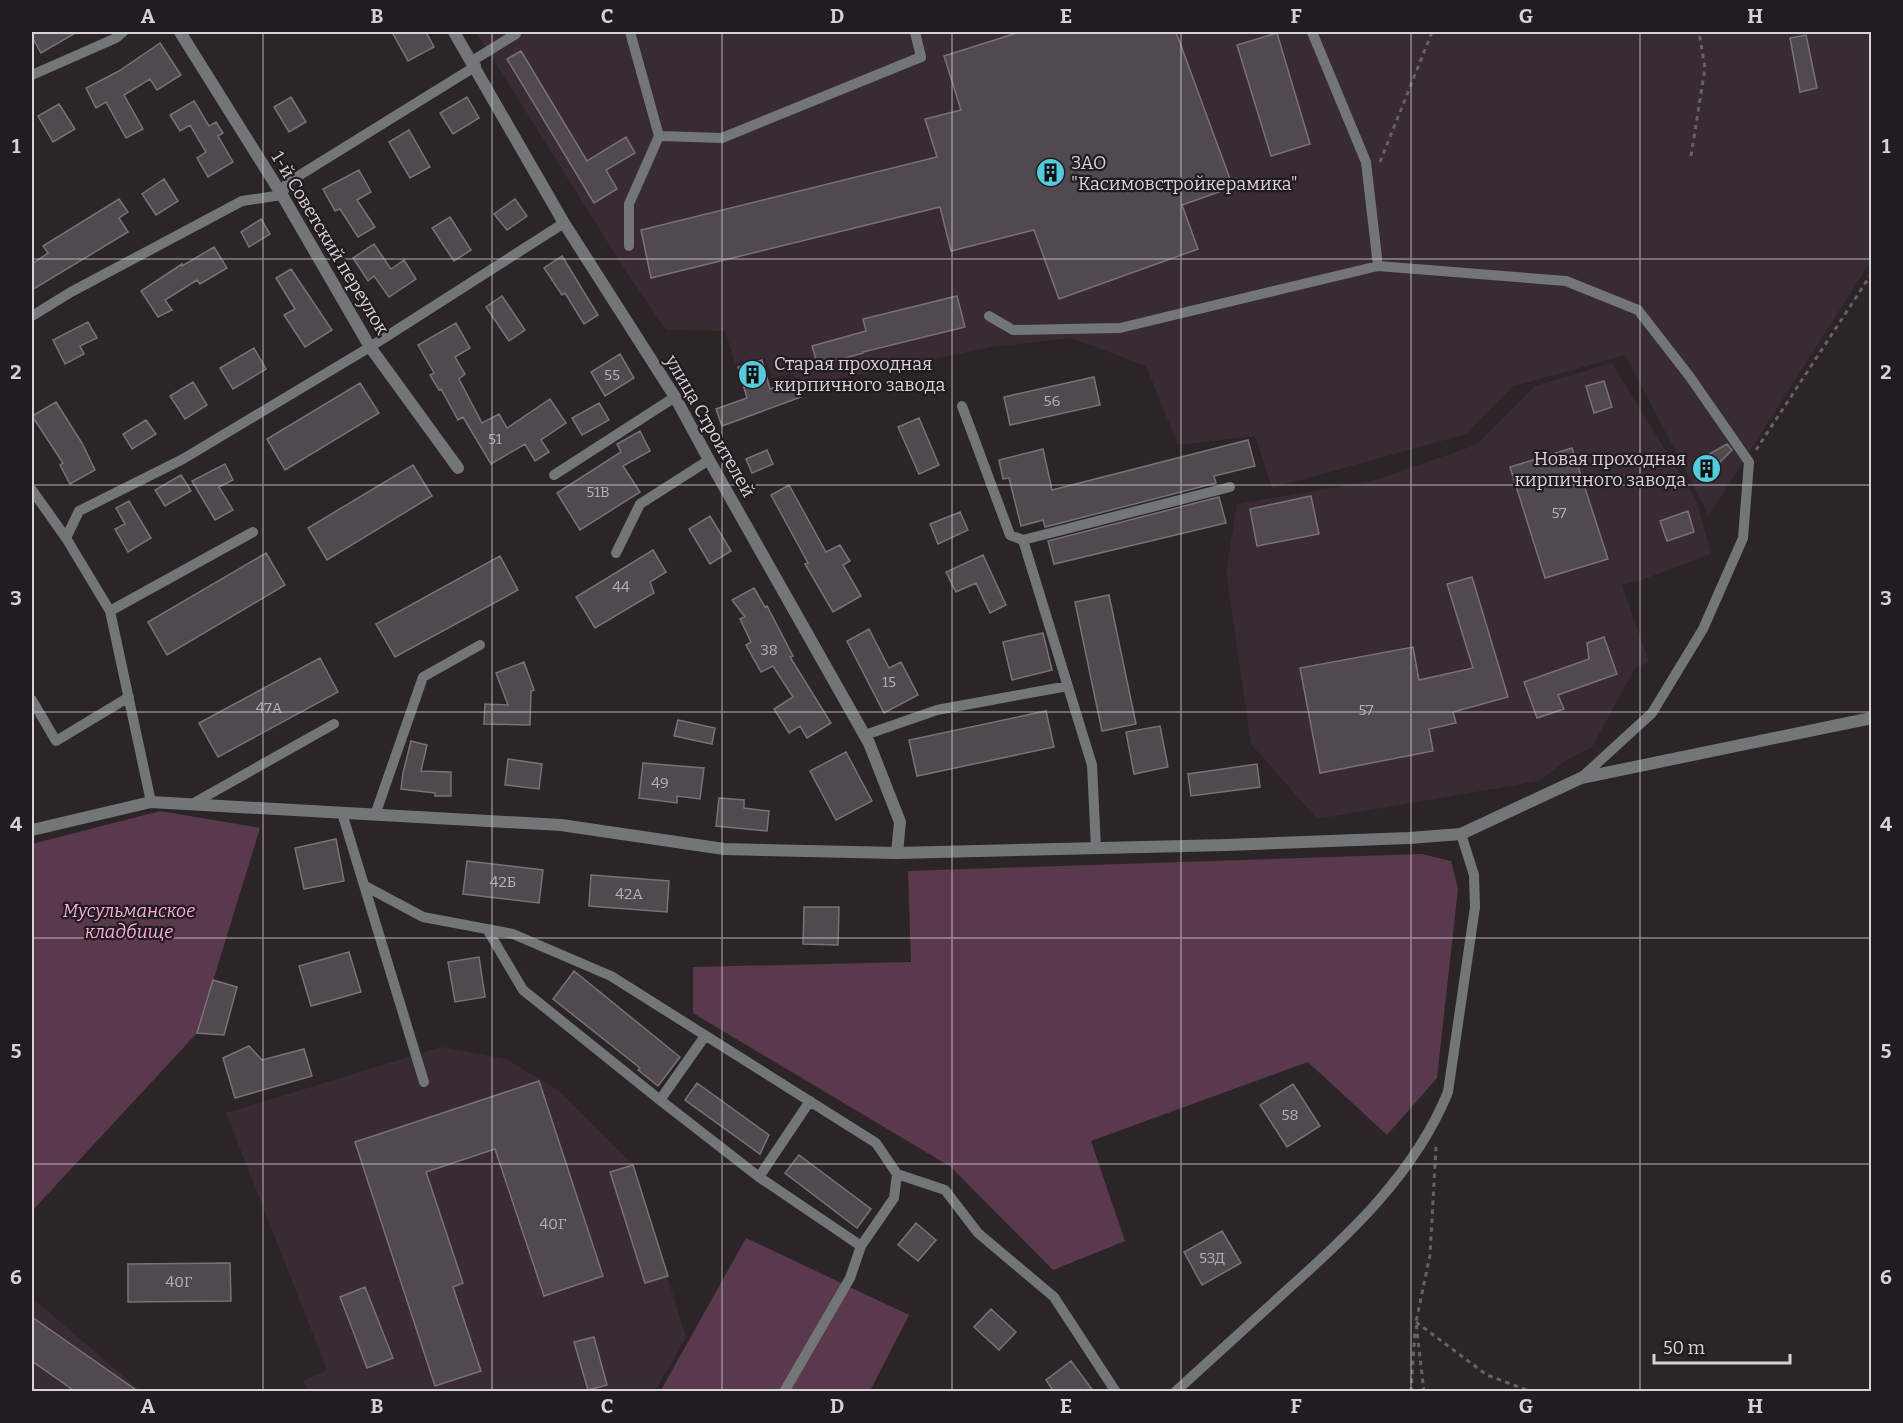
<svg xmlns="http://www.w3.org/2000/svg" width="1903" height="1423" viewBox="0 0 1903 1423" font-family="Bitter,serif">
	<rect width="100%" height="100%" fill="#2b2528"/>
	<!-- built -->
	<path fill="#382b33" d="M476,32H1871V261L1709,515L1625,355L1512,387L1466,434L1272,488L1255,436L1178,445L1146,366L1071,338L991,347L824,382L805,391L792,373L772,378L765,358L735,363L725,331L666,330L625,270Z
		M1612,363L1697,502L1711,554L1639,581L1622,585L1649,662L1635,668L1592,747L1568,759L1539,781L1317,819L1251,744L1226,571L1237,504L1372,481L1476,445L1535,386Z
		M441,1047L506,1059L559,1091L633,1165L686,1337L655,1391H308L303,1381L327,1370L226,1113Z
		M32,1298L141,1391H32Z"/>
	<!-- green -->
	<path fill="#5b394d" d="M160,811L260,828L197,1033L32,1211V844Z
		M1422,854L1451,861L1458,889L1437,1078L1387,1135L1308,1062L1091,1141L1125,1241L1053,1270L951,1167L693,1013V967L911,962L908,871Z
		M746,1238L909,1315L870,1391L660,1392Z"/>
	<!-- building -->
	<path fill="#50494d" stroke="#797176" stroke-width="1.5" d="M32,32H77L41,53L32,37Z
		M392,32H426L434,47L408,61Z
		M1020,32H1176L1233,187L1182,205L1198,249L1059,299L1034,230L951,251L940,207L651,278L641,230L937,157L925,119L961,110L944,56Z
		M1277,33L1310,144L1271,156L1237,45Z
		M1806,35L1817,88L1800,92L1790,38Z
		M160,43L181,75L157,90L150,79L124,95L143,129L126,138L106,102L96,108L86,88L119,71Z
		M521,51L587,161L626,137L635,153L606,170L617,189L594,203L507,59Z
		M291,97L306,122L289,132L274,107Z
		M467,97L479,118L453,134L440,113Z
		M194,101L209,126L216,122L223,133L218,136L233,162L208,177L197,158L206,152L190,125L180,131L170,115Z
		M59,104L75,129L53,142L38,116Z
		M409,130L430,167L410,178L389,142Z
		M359,170L371,192L357,200L375,227L358,237L340,209L335,211L323,189Z
		M164,179L178,201L156,215L142,194Z
		M119,199L128,212L119,218L128,232L32,290V264L48,253L43,246Z
		M515,199L527,216L507,230L494,214Z
		M450,217L471,250L454,261L432,228Z
		M261,219L270,234L249,247L241,232Z
		M374,244L391,269L404,260L416,279L389,297L374,276L368,281L353,258Z
		M214,247L227,268L200,284L197,280L165,300L172,310L158,317L141,291L182,264V266Z
		M562,256L598,315L584,324L565,293L562,295L544,268Z
		M291,269L332,330L305,347L284,315L295,309L276,278Z
		M502,296L525,330L509,341L486,307Z
		M957,296L965,327L863,352V353L818,366L812,346L866,331L863,319Z
		M88,322L97,338L80,346L84,354L65,364L53,340Z
		M456,323L470,348L455,357L465,374L459,379L482,423L499,414L507,428L550,399L566,423L541,440L549,452L535,461L525,444L491,464L463,417L458,420L441,389L439,390L430,375L434,373L418,345Z
		M254,348L266,369L233,389L220,368Z
		M620,354L634,378L605,396L591,372Z
		M762,360L770,389L795,380L801,397L722,426L716,409L747,398L738,367Z
		M1094,377L1100,405L1010,425L1004,397Z
		M1604,381L1612,407L1594,413L1586,386Z
		M193,382L207,405L185,419L170,396Z
		M360,383L379,413L285,470L267,439Z
		M56,402L82,443L95,470L70,484L60,465L63,463L32,416Z
		M599,403L609,420L582,435L572,418Z
		M919,418L939,465L919,474L898,427Z
		M146,420L156,434L132,449L123,434Z
		M640,431L650,451L623,466L640,492L580,530L557,493L621,452L617,444Z
		M1248,440L1255,466L1214,476L1216,483L1045,527L1043,520L1021,526L1009,478L1003,479L999,460L1043,449L1052,490Z
		M1727,444L1732,450L1706,476L1697,461Z
		M1572,448L1608,559L1545,578L1510,467Z
		M767,450L773,464L752,473L746,459Z
		M225,464L233,480L219,487L233,510L215,520L192,481Z
		M413,465L432,496L327,560L308,528Z
		M181,475L191,491L165,506L155,490Z
		M789,485L826,552L840,545L850,561L843,565L861,596L833,612L805,564L808,563L771,495Z
		M1311,496L1319,534L1257,546L1250,509Z
		M1219,497L1226,523L1054,564L1048,541Z
		M129,501L151,538L128,552L115,529L125,524L116,508Z
		M1688,511L1694,532L1667,541L1660,521Z
		M960,512L968,530L938,544L930,524Z
		M710,516L731,551L710,564L689,529Z
		M653,550L666,572L650,582L654,593L595,628L576,597Z
		M266,553L285,585L167,655L148,622Z
		M983,555L1006,605L990,613L976,583L956,592L946,572Z
		M500,556L518,590L395,657L376,624Z
		M1472,577L1508,697L1453,712L1456,723L1429,729L1433,751L1320,773L1300,668L1413,647L1419,680L1473,668L1447,584Z
		M754,588L765,607L767,606L793,656L790,657L831,723L807,738L800,726L789,733L774,709L793,697L773,666L761,672L746,645L751,642L740,619L745,617L732,600Z
		M1109,595L1136,724L1102,731L1075,602Z
		M869,629L889,668L901,662L918,695L884,713L847,641Z
		M1043,633L1052,670L1012,680L1003,642Z
		M1604,637L1617,674L1558,695L1564,709L1537,718L1524,682L1589,659L1587,643Z
		M320,658L338,692L218,757L199,723Z
		M524,662L534,690L531,691L530,725L484,724L485,704L508,705L496,673Z
		M1046,711L1054,747L917,776L909,740Z
		M678,720L715,728L712,744L674,736Z
		M1160,726L1168,767L1134,774L1126,732Z
		M411,741L427,745L421,771L451,772V796H435V793L401,789L403,773Z
		M846,752L872,801L836,820L810,771Z
		M508,759L542,764L539,789L505,785Z
		M643,763L704,768L700,799L677,796V803L639,798Z
		M1257,764L1260,787L1191,796L1188,774Z
		M719,798L744,800V808L769,811L767,831L716,826Z
		M336,839L344,881L304,889L295,848Z
		M467,861L543,870L539,903L463,894Z
		M591,875L669,881L667,912L589,906Z
		M804,907H839L838,945L803,944Z
		M349,952L361,992L311,1006L299,966Z
		M479,957L485,997L455,1002L448,962Z
		M574,971L680,1057L658,1086L638,1070L640,1068L553,999Z
		M213,980L237,987L224,1035L197,1033Z
		M249,1046L262,1060L304,1049L312,1076L235,1098L223,1058Z
		M539,1081L603,1276L544,1296L495,1149L426,1172L463,1283L453,1287L481,1371L435,1386L355,1142Z
		M697,1083L769,1135L760,1154L685,1100Z
		M1293,1084L1320,1126L1287,1147L1260,1105Z
		M799,1155L871,1209L857,1228L785,1173Z
		M633,1165L668,1276L645,1283L610,1172Z
		M916,1223L936,1240L918,1261L898,1245Z
		M1222,1231L1241,1263L1202,1285L1184,1252Z
		M230,1263L231,1301L128,1302V1264Z
		M365,1287L393,1358L367,1368L340,1297Z
		M991,1309L1016,1332L999,1350L974,1327Z
		M32,1317L139,1392H76L32,1361Z
		M594,1337L607,1385L588,1390L574,1342Z
		M1071,1361L1094,1392H1054L1046,1380Z"/>
	<g fill="none" stroke-linecap="round" stroke-linejoin="round">
		<!-- path -->
		<path stroke="#666164" stroke-width="3" stroke-dasharray="4.5 4.5" stroke-linecap="butt" d="M1691,156L1705,68L1699,32
			M1380,162L1432,32
			M1756,450L1872,273
			M1416,1322L1487,1375L1532,1392
			M1411,1392L1415,1330
			M1424,1392L1416,1322L1430,1255L1436,1147"/>
		<!-- service -->
		<path stroke="#727677" stroke-width="10" d="M1312,32L1366,162L1378,266
			M472,61L516,34L514,32
			M32,75L116,38L123,32
			M659,136L722,138L921,57L915,32
			M629,246V204L659,136L630,32
			M32,316L71,292L242,201L282,195L287,183L476,66
			M989,316L1013,330L1120,328L1378,266L1566,281L1638,310L1690,377L1749,462L1743,538L1703,629L1652,713L1581,778
			M962,406L1010,535L1023,540
			M554,475L675,397
			M32,490L66,538L110,611
			M66,538L79,511L183,459L370,347L564,223
			M616,553L640,504L709,460
			M32,700L56,741L129,697
			M865,735L937,710L1068,686
			M151,802L110,611L253,532
			M192,804L334,724
			M342,813L424,1082
			M375,815L423,677L480,645
			M1096,848L1092,765L1023,540L1230,487
			M365,886L423,917L513,934L611,976L876,1143L897,1174L894,1198L861,1246L850,1278L784,1392
			M487,929L523,990L660,1100L759,1177L861,1246
			M660,1100L705,1036
			M897,1174L945,1190L978,1233L1054,1297L1116,1392
			M759,1177L810,1101
			M1175,1392C1212,1358 1250,1324 1287,1290C1351,1233 1415,1173 1448,1092L1475,907L1474,875L1461,834"/>
		<!-- minor -->
		<path stroke="#727677" stroke-width="12" d="M180,32L282,195L370,347L458,468
			M454,32L564,223L675,397L709,460L869,743L900,822L897,853
			M32,830L151,802L561,825L724,849L897,853L1227,845L1409,838L1461,834L1581,778L1872,718"/>
	</g>
	<!-- grid -->
	<path fill="none" stroke="#d7d2d5" stroke-width="1.5" stroke-opacity="0.55" d="M263,32V1392M492,32V1392M722,32V1392M952,32V1392M1181,32V1392M1411,32V1392M1640,32V1392M32,259H1872M32,485H1872M32,712H1872M32,938H1872M32,1164H1872"/>
	<!-- icons -->
	<defs>
		<symbol id="building-disc" viewBox="-11 -11 22 22"><circle r="9.5" fill="#54cadd" stroke="#221b1f"/><path d="M-4-6H4V6H1V3H-1V6H-4ZM-2.5-4.3h1.7v1.8h-1.7ZM.8-4.3h1.7v1.8H.8ZM-2.5-1h1.7V.8h-1.7ZM.8-1h1.7V.8H.8Z" fill="#111"/></symbol>
	</defs>
	<g fill-rule="evenodd">
		<use href="#building-disc" x="1034" y="156" width="33" height="33"/>
		<use href="#building-disc" x="736" y="358" width="33" height="33"/>
		<use href="#building-disc" x="1690" y="452" width="33" height="33"/>
	</g>
	<g text-anchor="middle" dominant-baseline="central" stroke-width="4.5" stroke-linejoin="round" paint-order="stroke">
		<!-- number labels -->
		<g font-size="15" fill="#b5b0b3">
			<text x="612" y="375">55</text>
			<text x="1052" y="401">56</text>
			<text x="495" y="439">51</text>
			<text x="598" y="492">51В</text>
			<text x="1559" y="513">57</text>
			<text x="621" y="587">44</text>
			<text x="769" y="650">38</text>
			<text x="889" y="682">15</text>
			<text x="269" y="708">47А</text>
			<text x="1366" y="710">57</text>
			<text x="660" y="783">49</text>
			<text x="503" y="882">42Б</text>
			<text x="629" y="894">42А</text>
			<text x="1290" y="1115">58</text>
			<text x="553" y="1224">40Г</text>
			<text x="1212" y="1258">53Д</text>
			<text x="179" y="1282">40Г</text>
		</g>
		<!-- poi labels -->
		<g font-size="18" fill="#d7d2d5" stroke="#221b1f" text-anchor="start">
			<text x="1071" y="163">ЗАО<tspan x="1071" dy="21">"Касимовстройкерамика"</tspan></text>
			<text x="774" y="364">Старая проходная<tspan x="774" dy="21">кирпичного завода</tspan></text>
			<text x="1686" y="459" text-anchor="end">Новая проходная<tspan x="1686" dy="21">кирпичного завода</tspan></text>
		</g>
		<!-- street labels -->
		<g font-size="18" fill="#d7d2d5" stroke="#221b1f">
			<text transform="translate(330 243) rotate(59)">1-й Советский переулок</text>
			<text transform="translate(710 426) rotate(60)">улица Строителей</text>
		</g>
		<!-- park labels -->
		<g font-size="18" font-style="italic" fill="#fbaddb" stroke="#221b1f">
			<text x="129" y="911">Мусульманское<tspan x="129" dy="21">кладбище</tspan></text>
		</g>
	</g>
	<!-- border -->
	<rect width="1903" height="1423" fill="none" stroke="#221b1f" stroke-width="66"/>
	<!-- scale -->
	<path d="M1654 1354v9h136v-9" fill="none" stroke="#d7d2d5" stroke-width="3"/>
	<text x="1663" y="1354" font-size="18" fill="#d7d2d5" stroke="#221b1f" stroke-width="4.5" paint-order="stroke">50 m</text>
	<rect x="33" y="33" width="1837" height="1357" fill="none" stroke="#d7d2d5" stroke-width="2"/>
	<g font-size="20" text-anchor="middle" font-weight="bold" fill="#d7d2d5">
		<text x="148" y="23">A</text>
		<text x="377" y="23">B</text>
		<text x="607" y="23">C</text>
		<text x="837" y="23">D</text>
		<text x="1066" y="23">E</text>
		<text x="1296" y="23">F</text>
		<text x="1526" y="23">G</text>
		<text x="1755" y="23">H</text>
		<text x="16" y="153">1</text>
		<text x="1886" y="153">1</text>
		<text x="16" y="379">2</text>
		<text x="1886" y="379">2</text>
		<text x="16" y="605">3</text>
		<text x="1886" y="605">3</text>
		<text x="16" y="831">4</text>
		<text x="1886" y="831">4</text>
		<text x="16" y="1058">5</text>
		<text x="1886" y="1058">5</text>
		<text x="16" y="1284">6</text>
		<text x="1886" y="1284">6</text>
		<text x="148" y="1413">A</text>
		<text x="377" y="1413">B</text>
		<text x="607" y="1413">C</text>
		<text x="837" y="1413">D</text>
		<text x="1066" y="1413">E</text>
		<text x="1296" y="1413">F</text>
		<text x="1526" y="1413">G</text>
		<text x="1755" y="1413">H</text>
	</g>
</svg>
